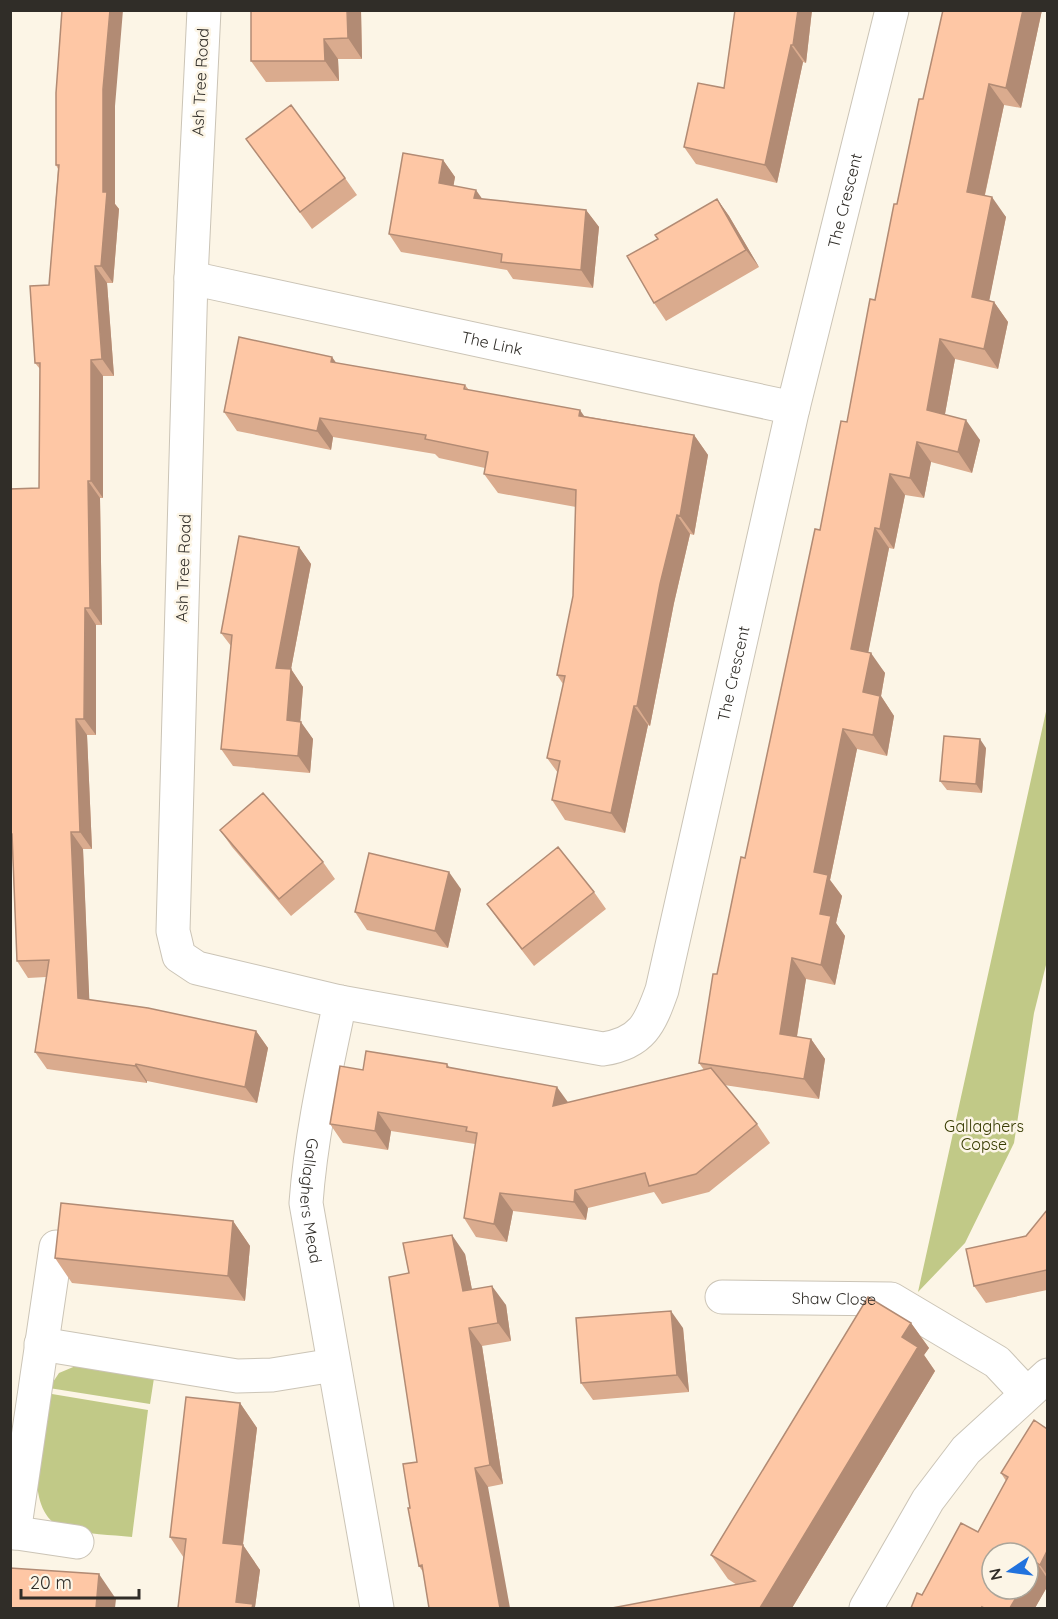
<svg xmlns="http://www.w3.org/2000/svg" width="1058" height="1619" viewBox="0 0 1058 1619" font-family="Quicksand,sans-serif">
	<rect width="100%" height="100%" fill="#fcf5e6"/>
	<!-- green -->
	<path fill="#c1c987" d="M1047,707V961L1034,1013L1014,1143L965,1243L918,1292Z
		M78,1365L154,1378L150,1404L49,1388L59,1373Z
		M46,1393L148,1410L132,1537C111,1535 87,1534 67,1529C18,1517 42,1428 46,1393Z"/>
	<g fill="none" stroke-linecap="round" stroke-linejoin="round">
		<defs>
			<g id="street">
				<path id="s1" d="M204,10L191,278L173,931L179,956L197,968L340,1002L603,1049C642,1043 650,1024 662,990L793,408L892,10"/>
				<path id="s2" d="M191,278L793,408"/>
				<path id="s3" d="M340,1002C326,1069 311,1135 306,1203L377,1608"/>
				<path id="s4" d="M722,1297L891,1299L997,1362L1026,1393"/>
				<path d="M41,1344L237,1376L272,1375L334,1365"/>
				<path d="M10,1532L77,1542"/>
				<path d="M14,1533L56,1247"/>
				<path d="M866,1608L928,1500L966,1450L1048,1375"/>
			</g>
		</defs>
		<!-- street casing -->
		<use href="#street" stroke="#cbc4b6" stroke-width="35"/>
		<!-- street -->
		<use href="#street" stroke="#fff" stroke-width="33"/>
	</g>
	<!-- wall -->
	<path fill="#daab8e" d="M361,10L362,59H338L339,81L266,82L251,61Z
		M735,10H812L806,63L803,62L777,183L696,164L684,147L724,88Z
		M943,10H1042L1021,108L1004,105L985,195L1006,217L989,300L994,302L1008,322L998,369L955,359L945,414L980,440L972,473L931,462L924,498L905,495L894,549L889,548L868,652L885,673L881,696L894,716L887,756L857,749L830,880L842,896L836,923L845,936L835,985L806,979L797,1037L811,1039L825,1059L819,1099L724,1085L757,1124L770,1143L709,1192L662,1204L654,1192L588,1208L586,1220L513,1211L507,1242L476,1237L464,1218L475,1144L391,1131L388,1150L343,1143L330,1124L363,1070L447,1064L450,1068L568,1103L704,1070L699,1063L717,974L745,858L820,530L847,422L897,204L923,99Z
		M115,106V204L119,209L113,283H107L114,376H103V498H100L102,625H96V735H87L92,849H83L89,1000L256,1031L268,1048L257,1103L147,1081V1083L47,1069L35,1052L46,977L28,978L17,961L12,844L10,842V489L39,488L40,369L35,363L49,285L58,169L56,165Z
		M246,139L345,178L357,195L312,229Z
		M443,160L455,177L453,186L482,199L586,210L599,227L593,288L513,279L507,270L401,252L389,234Z
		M717,199L729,216L759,267L666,321L654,303L658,239Z
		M337,363L465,385L469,390L585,416L694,435L708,455L694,535L690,534L674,603L650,726L648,725L625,833L565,820L552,800L558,773L547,758L563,684L557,675L573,596L576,507L498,493L484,474L485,468L439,458L435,454L333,437L331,450L237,431L224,412Z
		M299,547L311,564L291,669L303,687L300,722L313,739L310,773L233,766L221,749L231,646L221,633Z
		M986,748L982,793L947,790L940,781Z
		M220,830L323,862L335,879L291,916L232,847Z
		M461,889L448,948L367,930L355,912Z
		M594,892L606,909L534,966L499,921L487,904Z
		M1047,1210V1290L986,1303L974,1286L1026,1236Z
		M233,1221L250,1246L245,1301L72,1283L55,1258Z
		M465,1254L472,1290L506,1305L511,1341L482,1346L503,1484L488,1487L423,1572L419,1566L410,1508L417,1462L409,1273Z
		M911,1323L929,1348L924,1355L935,1371L792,1608L737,1585L728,1579L711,1555Z
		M683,1328L689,1392L593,1400L581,1383Z
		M240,1403L257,1428L243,1545L260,1570L255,1607L184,1558L170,1537Z
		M1047,1429V1587L1035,1608H911L922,1595L978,1532L1006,1481L1001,1473Z"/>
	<!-- shaded-wall -->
	<path fill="#b28b74" d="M110,10H123L115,106V204L119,209L113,283L101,266L103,89Z
		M347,10H361L362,59L348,38Z
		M798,10H812L806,63L793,45Z
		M1023,10H1042L1021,108L1006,88Z
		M324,39L338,59L339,81L325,61Z
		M791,45L803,62L777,183L765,165Z
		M989,84L1004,105L981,212L967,192Z
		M443,160L455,177L451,201L439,183Z
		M476,190L488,207L474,198Z
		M992,197L1006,217L986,317L972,297Z
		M717,199L729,216L759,267L746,250Z
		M586,210L599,227L593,288L581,270Z
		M95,266L107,283L114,376L102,359Z
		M994,302L1008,322L998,369L984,349Z
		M940,339L955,359L942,430L927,410Z
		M332,357L346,376L331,362Z
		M91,360L103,376V498L91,481Z
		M580,410L593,429L579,416Z
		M320,418L333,437L331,450L317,431Z
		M966,420L980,440L972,473L958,452Z
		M694,435L708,455L694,535L680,516Z
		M917,442L931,462L924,498L910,478Z
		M890,474L905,495L894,549L880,529Z
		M88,481L100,498L102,625L90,608Z
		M677,515L690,534L674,603L650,726L637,706L660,584Z
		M875,528L889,548L865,669L851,649Z
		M299,547L311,564L291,669L303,687L299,738L287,720L276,668Z
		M85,608L96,625V735L84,719Z
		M871,653L885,673L881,696L894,716L887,756L873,735L863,692Z
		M634,706L648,725L625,833L611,813Z
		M76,719L87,735L92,849L80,832Z
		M301,722L313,739L310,773L298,756Z
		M843,729L857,749L830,880L842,896L836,923L845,936L835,985L821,965L820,914L814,872Z
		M980,739L986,748L982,793L976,784Z
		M71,832L83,849L90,1015L78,998Z
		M449,872L461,889L448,948L435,931Z
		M792,958L806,979L794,1054L780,1034Z
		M256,1031L268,1048L257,1103L245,1087Z
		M811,1039L825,1059L819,1099L804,1079Z
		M136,1064L147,1081V1083L135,1066Z
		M557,1087L570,1105L553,1106Z
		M378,1112L391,1131L388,1150L375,1131Z
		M575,1190L588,1208L586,1220L574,1202Z
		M500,1193L513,1211L507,1242L494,1224Z
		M233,1221L250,1246L245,1301L228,1276Z
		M452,1235L465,1254L476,1310L463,1291Z
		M492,1286L506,1305L511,1341L498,1323Z
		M671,1311L683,1328L689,1392L677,1375Z
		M911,1323L929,1348L924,1355L935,1371L792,1608H760L902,1337Z
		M469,1328L482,1346L503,1484L490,1465Z
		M240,1403L257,1428L240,1567L223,1543Z
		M475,1468L488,1487L510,1608H500Z
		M243,1545L260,1570L255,1607L256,1608H240L236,1602Z
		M1047,1551V1575L1040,1565Z
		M1037,1563L1047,1578V1587L1035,1608H1010L1021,1589H1028V1577Z
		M99,1574L116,1599L115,1608H96Z"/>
	<!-- building -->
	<path fill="#fec7a5" stroke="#b28b74" stroke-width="1.5" d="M62,10H110L103,89V192H107L101,266H95L102,359L91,360V481H88L90,608H85L84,719H76L80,832H71L78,998L148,1008L256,1031L245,1087L136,1064L135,1066L35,1052L49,960L17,961L12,834H10V489L39,488L40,363H35L30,286L49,285L59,165H56V93Z
		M251,10H347L348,38L324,39L325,61H251Z
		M735,10H798L793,45H791L765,165L684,147L698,83L724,88Z
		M943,10H1023L1006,88L989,84L967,192L992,197L972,297L994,302L984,349L940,339L927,410L966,420L958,452L917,442L910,478L890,474L880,529L875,528L851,649L871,653L863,692L880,696L873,735L843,729L814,872L828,875L820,914L831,916L821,965L792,958L780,1034L811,1039L804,1079L699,1063L713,974H717L741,857L745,858L815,529L820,530L841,421L847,422L870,299L875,300L894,204H897L919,99H923Z
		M291,105L345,178L300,212L246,139Z
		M403,153L443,160L439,183L476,190L474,198L586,210L581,270L501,262L502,254L389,234Z
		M717,199L746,250L654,303L627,256L658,239L655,235Z
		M239,337L332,357L331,362L465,385L464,389L580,410L579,416L694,435L680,516L677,515L660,584L637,706H634L611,813L552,800L560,761L547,758L565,676L557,675L573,596L576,490L484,474L488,452L425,439L426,435L320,418L317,431L224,412Z
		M239,536L299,547L276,668L291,669L287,720L301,722L298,756L221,749L232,635L221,633Z
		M944,736L980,739L976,784L940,781Z
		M263,793L323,862L279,899L220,830Z
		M558,847L594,892L522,949L487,904Z
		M369,853L449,872L435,931L355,912Z
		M366,1051L447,1064V1067L557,1087L553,1106L711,1068L757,1124L696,1174L649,1186L645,1173L575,1190L574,1202L500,1193L494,1224L464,1218L477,1133L466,1131L467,1127L378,1112L375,1131L330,1124L340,1066L363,1070Z
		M61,1203L233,1221L228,1276L55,1258Z
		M1047,1210V1270L974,1286L966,1249L1026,1236Z
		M452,1235L463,1291L492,1286L498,1323L469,1328L490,1465L475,1468L500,1608H429L422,1565L419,1566L408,1508H410L403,1464L417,1462L389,1277L409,1273L403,1243Z
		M868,1297L911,1323L902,1337L918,1347L760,1608H612L755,1581L711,1555Z
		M671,1311L677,1375L581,1383L576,1318Z
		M186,1397L240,1403L223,1543L243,1545L236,1602L253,1604L252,1608H178L186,1539L170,1537Z
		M1034,1420L1047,1429V1551L1040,1565L1037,1563L1028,1577V1553H992V1589H1021L1010,1608H984L982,1607V1608H911L917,1593L922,1595L961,1523L978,1532L1008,1477L1001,1473Z
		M10,1568L99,1574L96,1608H10Z"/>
	<g text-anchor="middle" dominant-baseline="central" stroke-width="5" stroke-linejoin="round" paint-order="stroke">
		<!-- street labels -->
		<g font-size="16" fill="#302d28" stroke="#fcf5e6">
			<text transform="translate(200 82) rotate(-87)">Ash Tree Road</text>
			<text stroke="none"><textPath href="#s1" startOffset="2283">The Crescent</textPath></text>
			<text stroke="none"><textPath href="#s2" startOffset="308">The Link</textPath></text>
			<text transform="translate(183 568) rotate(-88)">Ash Tree Road</text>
			<text stroke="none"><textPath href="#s1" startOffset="1797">The Crescent</textPath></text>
			<text stroke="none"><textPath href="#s3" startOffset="202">Gallaghers Mead</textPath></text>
			<text stroke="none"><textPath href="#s4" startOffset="112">Shaw Close</textPath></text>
		</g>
		<!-- park labels -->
		<g font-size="16" fill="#373b00" stroke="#fcf5e6">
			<text x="984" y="1126">Gallaghers<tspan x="984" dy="18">Copse</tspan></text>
		</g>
	</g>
	<!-- border -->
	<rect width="1058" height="1619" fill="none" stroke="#302d28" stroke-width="24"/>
	<!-- north arrow -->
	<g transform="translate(1010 1571) rotate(257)"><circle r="28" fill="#fcf5e6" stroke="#aaa59a" stroke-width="1.5"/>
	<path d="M0-4.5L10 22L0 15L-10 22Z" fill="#2172dd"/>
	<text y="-9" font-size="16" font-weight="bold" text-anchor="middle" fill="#302d28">N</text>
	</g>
	<!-- scale -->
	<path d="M21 1589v9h118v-9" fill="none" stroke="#302d28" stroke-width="3"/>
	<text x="30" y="1589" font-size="18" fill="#302d28" stroke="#fcf5e6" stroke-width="4.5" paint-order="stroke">20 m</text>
</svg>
